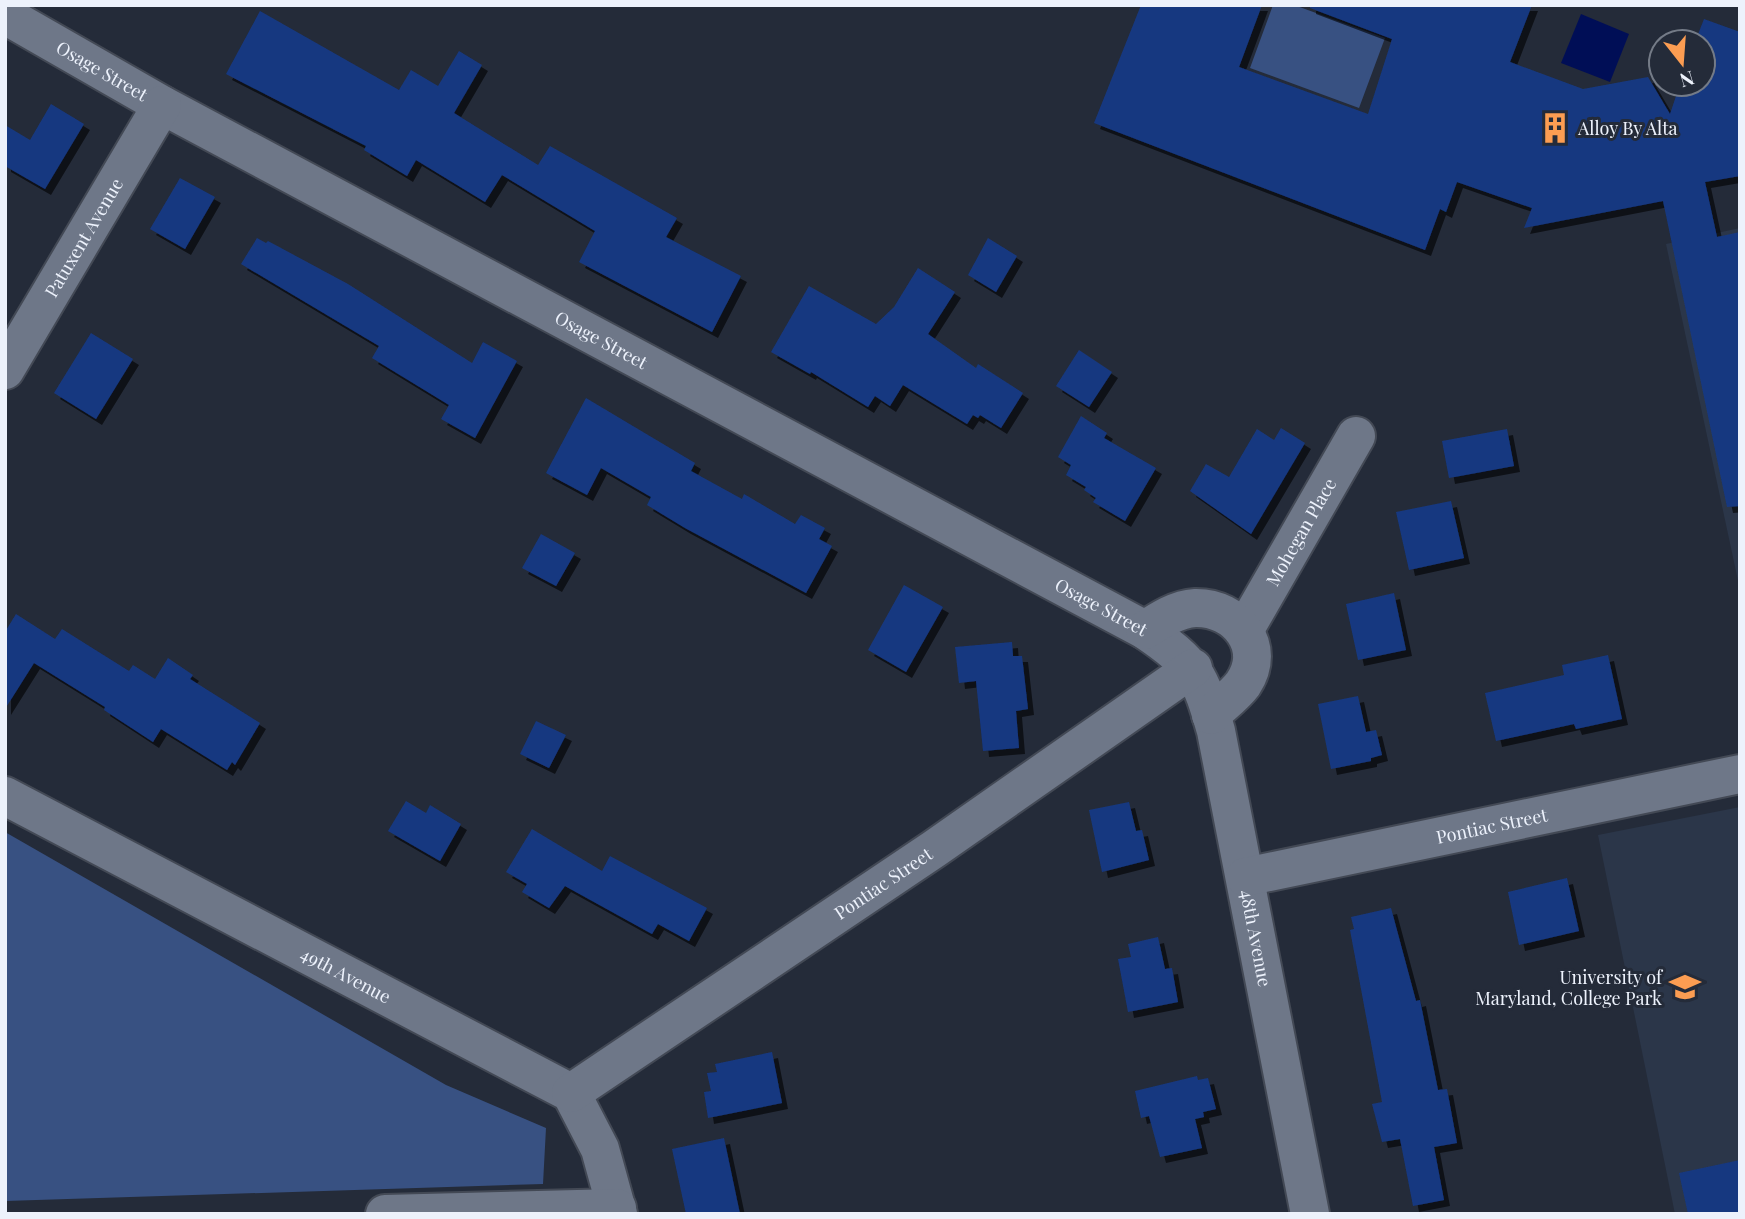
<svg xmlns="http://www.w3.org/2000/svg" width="1745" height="1219" viewBox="0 0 1745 1219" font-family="'Playfair Display',serif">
	<defs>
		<filter id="shadow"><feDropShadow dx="6" dy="6" stdDeviation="0" flood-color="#0009"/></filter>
	</defs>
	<rect width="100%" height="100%" fill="#242b39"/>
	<!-- built -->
	<path fill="#2b3649" d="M1740,228V590L1666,244Z
		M1740,807V1214H1675L1598,835Z"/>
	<!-- green -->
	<path fill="#385182" d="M1273,5H1294L1385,38L1359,108L1250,68Z
		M5,832L446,1085L546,1128L543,1184L5,1201Z"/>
	<!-- water -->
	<path fill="#000e56" d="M1581,14L1629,34L1610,82L1561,63Z"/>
	<!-- building -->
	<path fill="#163880" filter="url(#shadow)" d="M1141,5H1262L1239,67L1368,114L1392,39L1310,8V5H1532L1510,62L1583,89L1648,77L1670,114L1680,84H1703V42H1695L1704,19L1740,32V176L1705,182L1717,237L1740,232V506L1727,507L1663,201L1524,228L1532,208L1457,182L1446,212L1440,209L1425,250L1094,123Z
		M260,11L399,90L411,70L438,86L459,51L482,65L454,113L538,165L550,146L677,218L666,237L741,276L712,332L579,262L595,231L502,175L485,202L416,160L407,176L364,150L366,146L226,74Z
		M51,104L84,124L45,189L5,166V125L30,140Z
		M180,178L215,197L185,249L150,229Z
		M257,238L266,243L268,241L348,284L472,363L483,342L517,361L475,438L441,419L449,405L372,358L379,346L241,264Z
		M988,238L1017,256L996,292L968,275Z
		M918,268L955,292L928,334L976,368L978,364L1023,393L1001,428L980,415L978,418L973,415L967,424L903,385L890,406L875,396L868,407L811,372L810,374L771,352L809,286L876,324L894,307Z
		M91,333L133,359L96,419L54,393Z
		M1079,350L1112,372L1089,407L1056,386Z
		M586,398L695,463L691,471L742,499L744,494L795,524L801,515L825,528L819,539L832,546L806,593L685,528L647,505L651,497L601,468L587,495L546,473Z
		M1081,416L1107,433L1104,438L1156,468L1125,521L1093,502L1096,498L1084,490L1086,487L1066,475L1071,465L1058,457Z
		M1281,428L1305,443L1251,534L1190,491L1206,464L1229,477L1257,429L1274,440Z
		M1507,429L1514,466L1449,478L1442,441Z
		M1451,501L1464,558L1409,570L1396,512Z
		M541,534L575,553L556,586L522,568Z
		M904,585L943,607L906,672L868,650Z
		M1394,593L1406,650L1358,660L1346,604Z
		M16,614L55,639L62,629L129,671L133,665L155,679L168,658L193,675L190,679L260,723L235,765L232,762L227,770L161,729L153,742L104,710L105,707L34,663L5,709V632Z
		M1012,642L1013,656H1022L1028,709L1016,711L1019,748L983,751L976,681L959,683L955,647Z
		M1608,655L1622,719L1576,729L1574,724L1496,741L1485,693L1564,675L1562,665Z
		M1358,696L1366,732L1376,730L1382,755L1371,758V761L1331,769L1318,704Z
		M536,721L566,735L549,768L520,754Z
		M406,801L426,813L430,805L461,824L440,861L388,831Z
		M1129,802L1136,831L1142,830L1149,860L1102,872L1089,810Z
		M532,829L602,871L610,856L707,908L689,941L658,924L652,934L565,886L549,908L522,892L527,884L506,872Z
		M1567,878L1579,931L1519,945L1508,892Z
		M1391,908L1416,1001L1420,1000L1438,1090L1447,1089L1457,1143L1434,1147L1444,1200L1413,1206L1400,1139L1382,1142L1372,1104L1382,1102L1350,930L1354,929L1351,917Z
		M1158,937L1165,969L1172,968L1178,1002L1128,1012L1118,959L1131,957L1128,944Z
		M772,1052L782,1103L708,1118L704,1092L711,1091L707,1073L717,1072L715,1064Z
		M1197,1076L1198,1080L1208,1078L1216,1109L1203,1112L1204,1117L1195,1119L1202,1148L1160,1157L1149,1116L1141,1118L1135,1091Z
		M724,1138L740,1214H686L672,1149Z
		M1740,1160V1214H1688L1679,1173Z"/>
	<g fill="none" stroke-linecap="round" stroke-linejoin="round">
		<defs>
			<g id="minor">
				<path id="s1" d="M5,15L162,105L1145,630C1195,664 1200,675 1216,731L1310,1214"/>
				<path id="s2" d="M5,370L162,105"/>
				<path id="s3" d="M1245,629L1356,436"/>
				<path d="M1145,630C1160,620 1177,609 1195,608C1237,607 1268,647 1243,684C1235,695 1221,705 1211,715"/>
				<path id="s4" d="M5,796L571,1093L600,1149L618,1214"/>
				<path id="s5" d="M1245,877L1740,774"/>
				<path id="s6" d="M571,1093L934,849L1193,668"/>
				<path d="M385,1214L617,1208"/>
			</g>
		</defs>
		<!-- minor casing -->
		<use href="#minor" stroke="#434955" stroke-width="42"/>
		<!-- minor -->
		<use href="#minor" stroke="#6e7788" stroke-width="38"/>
	</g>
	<!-- icons -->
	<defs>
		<symbol id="building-bare" viewBox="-9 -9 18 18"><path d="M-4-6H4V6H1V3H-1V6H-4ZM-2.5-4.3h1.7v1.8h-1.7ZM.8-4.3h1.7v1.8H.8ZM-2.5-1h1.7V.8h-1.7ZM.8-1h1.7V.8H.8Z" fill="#fc9d52" stroke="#242b39" stroke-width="2.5" paint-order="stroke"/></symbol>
		<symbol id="university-bare" viewBox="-9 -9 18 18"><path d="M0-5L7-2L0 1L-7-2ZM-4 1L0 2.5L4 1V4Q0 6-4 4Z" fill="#fc9d52" stroke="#242b39" stroke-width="2.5" paint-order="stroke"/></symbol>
	</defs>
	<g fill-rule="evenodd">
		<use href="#building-bare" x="1533" y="106" width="44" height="44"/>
		<use href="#university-bare" x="1663" y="965" width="44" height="44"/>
	</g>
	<g text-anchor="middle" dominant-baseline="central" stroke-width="6" stroke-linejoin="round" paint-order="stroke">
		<!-- street labels -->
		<g font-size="18" fill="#edf2fc" stroke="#242b39">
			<text stroke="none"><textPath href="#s1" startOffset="112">Osage Street</textPath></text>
			<text stroke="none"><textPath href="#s2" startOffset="154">Patuxent Avenue</textPath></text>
			<text stroke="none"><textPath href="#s1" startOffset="679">Osage Street</textPath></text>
			<text stroke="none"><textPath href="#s3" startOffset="112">Mohegan Place</textPath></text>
			<text stroke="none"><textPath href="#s1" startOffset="1246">Osage Street</textPath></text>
			<text stroke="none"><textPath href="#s5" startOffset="252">Pontiac Street</textPath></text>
			<text stroke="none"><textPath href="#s6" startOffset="376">Pontiac Street</textPath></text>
			<text stroke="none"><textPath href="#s1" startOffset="1634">48th Avenue</textPath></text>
			<text stroke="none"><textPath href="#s4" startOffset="385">49th Avenue</textPath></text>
		</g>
		<!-- poi labels -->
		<g font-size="18" fill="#edf2fc" stroke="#242b39" text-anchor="start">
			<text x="1578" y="128">Alloy By Alta</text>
			<text x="1662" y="977" text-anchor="end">University of<tspan x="1662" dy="21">Maryland, College Park</tspan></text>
		</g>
	</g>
	<!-- border -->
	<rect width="1745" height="1219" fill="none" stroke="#edf2fc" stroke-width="14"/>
	<!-- north arrow -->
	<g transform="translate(1682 63) rotate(163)"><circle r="33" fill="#242b39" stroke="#747b87" stroke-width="2"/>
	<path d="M0-5L12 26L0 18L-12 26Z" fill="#fc9d52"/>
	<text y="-10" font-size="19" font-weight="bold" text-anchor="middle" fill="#edf2fc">N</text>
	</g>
</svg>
